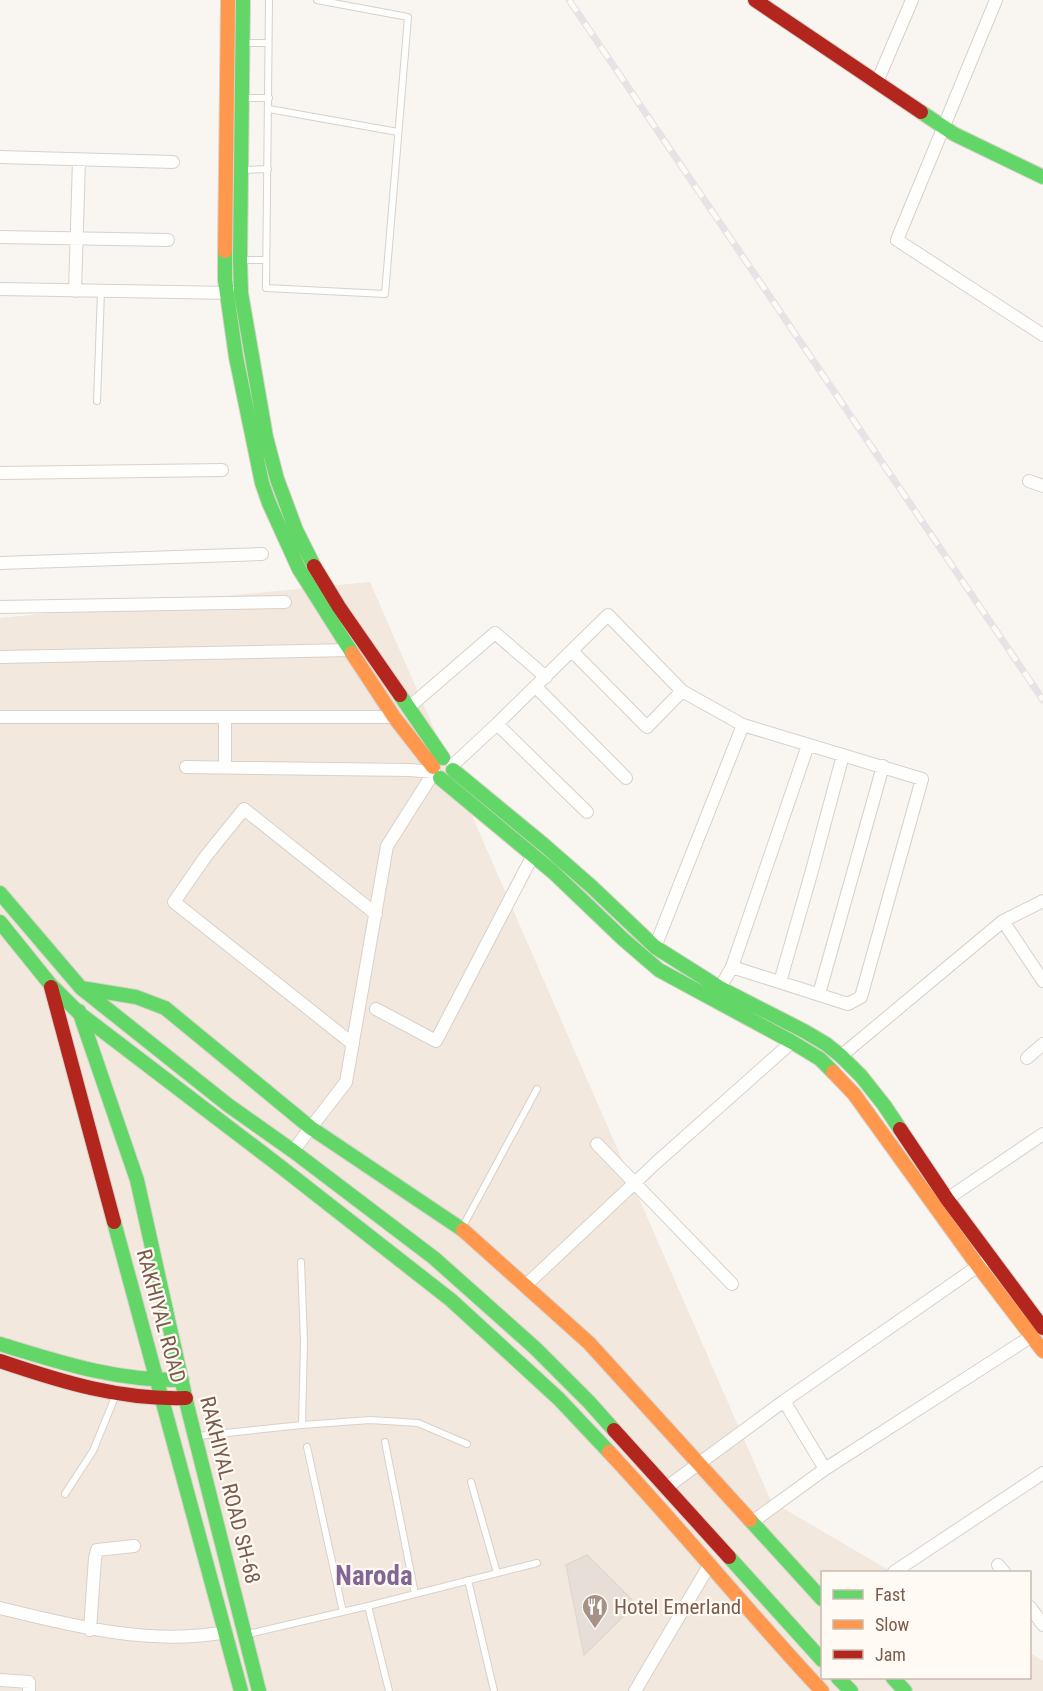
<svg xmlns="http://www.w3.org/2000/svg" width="1043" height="1691" viewBox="0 0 1043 1691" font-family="'Roboto Condensed',sans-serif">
	<rect width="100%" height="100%" fill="#f9f5f0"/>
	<!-- residential -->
	<path fill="#f2e8de" d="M370,582L771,1501L892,1572H822V1678H1030V1653L1043,1661V1691H0V618Z"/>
	<!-- building -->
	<path fill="#e6ded7" stroke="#e2d8d2" stroke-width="1.5" d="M587,1555L636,1604L584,1655L566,1565Z"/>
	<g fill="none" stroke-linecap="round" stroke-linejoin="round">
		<defs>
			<path id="lane" d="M269,0L266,288L385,294L408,17L317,0
				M245,43H268
				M245,98H269
				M269,109L398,132
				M244,170L268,169
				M243,260H266
				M97,401L101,292
				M462,1228L537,1089
				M302,1425L370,1420L418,1423L467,1444
				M198,1436L302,1425L304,1342L301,1262
				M385,1442L415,1594
				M307,1447L343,1612
				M471,1482L497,1573
				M65,1494L93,1451L115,1397
				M468,1580L494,1691
				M368,1606L389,1691
				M248,1634L368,1606L537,1563"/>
			<path id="street" d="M996,0L897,240L1043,335
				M877,82L912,0
				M0,157L173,162
				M0,237L168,240
				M0,289L233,293
				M75,291L79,160
				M0,473L222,470
				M1029,481L1043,486
				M0,563L262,554
				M0,607L285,602
				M0,657L350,650
				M536,687L626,778
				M682,691L743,725
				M408,708L495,633L546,677
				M0,717H394
				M497,724L587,812
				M453,765L497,724L608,615L682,691L647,727L572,651
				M186,767L409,770L434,772L387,846L346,1082L293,1151
				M225,767V717
				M1003,921L1043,901
				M655,947L743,725L922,779L861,997L848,1004L732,967
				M780,982L811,874L843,755
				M720,988L732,967L808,745
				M819,994L883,766
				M376,1009L436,1041L533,855
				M353,1044L174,902L206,856L244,809L376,914
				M841,1056L1003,921L1043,981
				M1027,1058L1043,1044
				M597,1144L732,1284
				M947,1199L1043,1134
				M525,1286L658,1161L792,1042
				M784,1401L825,1469L1032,1336
				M667,1487L784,1401L984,1262
				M752,1522L825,1469
				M998,1565L1004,1572
				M894,1572L1043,1473
				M1030,1607L1043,1625
				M0,1608C73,1626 151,1646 226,1632
				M90,1630L95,1558L97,1550L134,1546
				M0,1680L29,1682V1691
				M635,1691L710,1564"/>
			<path id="fast" d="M243,0L240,260L241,293L266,437L277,479L296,530L314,566
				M921,112L954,134L1043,177
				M225,251V280L236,357L262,483L269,503L299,569L352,653
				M400,695L443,758
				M453,770L544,845L592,887L655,947L720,988L804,1031L826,1044L841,1056L861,1076L884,1105L900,1129
				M440,778L553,872L623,939L659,970L792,1042L820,1059L833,1072
				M0,893L81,988L228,1105L293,1151L434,1258L535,1348L589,1402L614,1430
				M0,922L50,984L79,1013L281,1167L451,1300L559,1399L609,1452
				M81,988L136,997L165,1008L311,1128L463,1230
				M79,1011L137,1180L188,1409L259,1691
				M114,1222L241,1691
				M0,1344C62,1363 116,1381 182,1380
				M750,1520L822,1599
				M729,1557L822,1660
				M838,1678L851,1691
				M893,1678L905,1691"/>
			<path id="slow" d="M225,251L228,0
				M352,653L394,717L433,767
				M833,1072L854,1094L978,1266L1043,1351
				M463,1230L589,1343L750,1520
				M609,1452C682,1530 749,1613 822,1691"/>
			<path id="jam" d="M755,0L921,112
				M314,566L339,607L400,695
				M51,987L114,1222
				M900,1129L947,1199L1043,1328
				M0,1361C62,1382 120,1400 186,1398
				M614,1430L729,1557"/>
		</defs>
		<!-- lane casing -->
		<use href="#lane" stroke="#d7d1cb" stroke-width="8"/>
		<!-- street casing -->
		<use href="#street" stroke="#d7d1cb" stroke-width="14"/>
		<!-- fast casing -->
		<use href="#fast" stroke="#d9d2cb" stroke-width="16"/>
		<!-- slow casing -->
		<use href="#slow" stroke="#d9d2cb" stroke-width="16"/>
		<!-- jam casing -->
		<use href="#jam" stroke="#d9d2cb" stroke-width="16"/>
		<!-- lane -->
		<use href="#lane" stroke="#fefefd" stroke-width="6"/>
		<!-- street -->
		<use href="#street" stroke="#fefefd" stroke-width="12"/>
		<!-- fast -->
		<use href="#fast" stroke="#63d668" stroke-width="14"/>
		<!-- slow -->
		<use href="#slow" stroke="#ff974d" stroke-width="14"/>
		<!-- jam -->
		<use href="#jam" stroke="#b3261e" stroke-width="14"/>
		<defs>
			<path id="rail" d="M569,0L1043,700"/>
		</defs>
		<!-- rail casing -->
		<use href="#rail" stroke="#e6e3e7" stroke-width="7"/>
		<!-- rail -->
		<use href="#rail" stroke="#fffaf3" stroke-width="4.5" stroke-dasharray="14" stroke-linecap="butt"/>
	</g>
	<!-- icons -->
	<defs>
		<symbol id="restaurant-pin" viewBox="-11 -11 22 30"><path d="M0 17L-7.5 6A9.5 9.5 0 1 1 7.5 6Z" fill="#a69286" stroke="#fffaf3"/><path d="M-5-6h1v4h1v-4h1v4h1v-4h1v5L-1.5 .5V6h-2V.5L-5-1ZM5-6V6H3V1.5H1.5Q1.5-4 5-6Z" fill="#fff"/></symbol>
	</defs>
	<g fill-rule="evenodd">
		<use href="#restaurant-pin" x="580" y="1592" width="30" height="40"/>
	</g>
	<g text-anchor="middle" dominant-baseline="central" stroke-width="4.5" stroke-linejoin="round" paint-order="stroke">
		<!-- street labels -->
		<g font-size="21" fill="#7a5c4d" stroke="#fffaf3">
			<text transform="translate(161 1316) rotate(75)">RAKHIYAL ROAD</text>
			<text transform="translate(230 1490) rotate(76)">RAKHIYAL ROAD SH-68</text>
		</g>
		<!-- poi labels -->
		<g font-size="21" fill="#7a5c4d" stroke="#fffaf3" text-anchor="start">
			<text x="614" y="1607">Hotel Emerland</text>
		</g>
		<!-- district labels -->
		<g font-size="27" font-weight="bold" fill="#846695" stroke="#fffaf3">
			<text x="374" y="1576">Naroda</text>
		</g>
	</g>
	<!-- legend -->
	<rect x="821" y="1571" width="210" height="108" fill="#fffaf3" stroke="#cabbb1" stroke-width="1.5"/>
	<rect x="833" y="1590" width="30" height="9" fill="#63d668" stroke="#cabbb1" stroke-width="1.5"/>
	<text x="875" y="1601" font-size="18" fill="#7a5c4d">Fast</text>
	<rect x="833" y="1620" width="30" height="9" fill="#ff974d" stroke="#cabbb1" stroke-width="1.5"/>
	<text x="875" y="1631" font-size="18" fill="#7a5c4d">Slow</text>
	<rect x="833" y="1650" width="30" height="9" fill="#b3261e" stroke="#cabbb1" stroke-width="1.5"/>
	<text x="875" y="1661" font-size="18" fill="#7a5c4d">Jam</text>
</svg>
